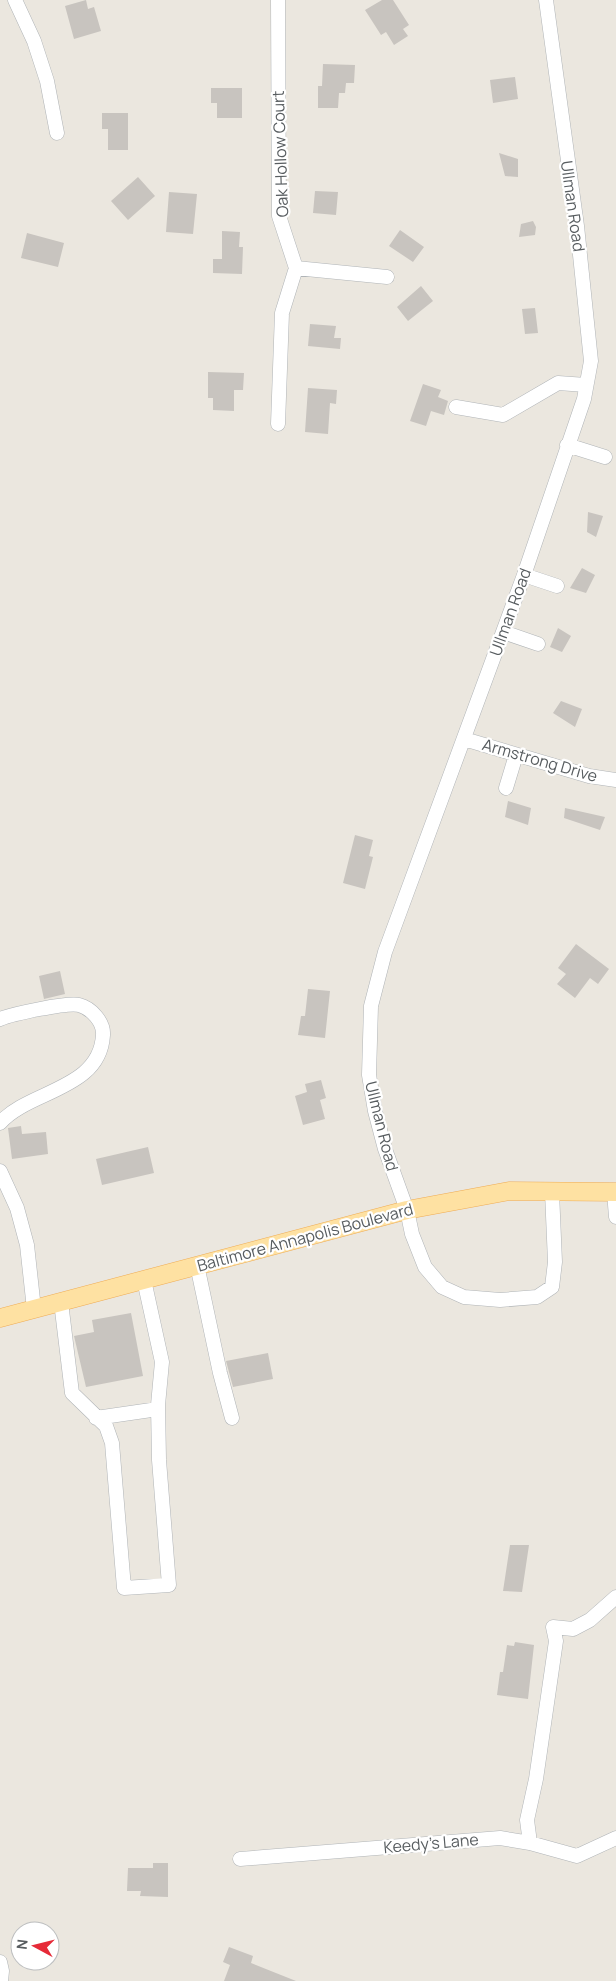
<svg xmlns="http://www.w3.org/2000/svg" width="616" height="1981" viewBox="0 0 616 1981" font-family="Manrope,sans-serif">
	<rect width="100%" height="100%" fill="#ebe7df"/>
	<!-- building -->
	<path fill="#c8c4bf" d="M86,0L88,9L94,7L101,31L74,39L65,6Z
		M382,0H393L409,25L403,29L408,36L394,45L386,32L381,35L365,10Z
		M323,64L355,65L354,83H346L345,93H339L338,108H318V86H322Z
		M515,77L518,99L493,103L490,80Z
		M211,88H242V118H217V103H211Z
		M102,113H128V150H108V129H102Z
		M499,153L518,159V177L505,176Z
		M138,177L155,196L128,220L111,201Z
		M315,191L338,192L336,215L313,213Z
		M169,192L197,194L193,234L166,232Z
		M533,221L536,227L535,235L519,237L521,224Z
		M400,230L424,247L413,262L389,246Z
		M222,231L240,232L239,247H243L242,274L213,273V259H222Z
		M27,233L64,243L58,267L21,258Z
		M421,286L433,301L408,321L397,307Z
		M535,308L538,333L525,334L522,309Z
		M310,324L336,326L334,338H341L340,349L308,346Z
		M208,372L244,373L243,390H234V411L213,410V398H208Z
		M423,384L441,390L438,397L448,401L444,415L431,411L426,426L410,421Z
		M308,388L337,390L336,404L330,403L328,434L305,432Z
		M588,512L603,516L596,537L587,532Z
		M582,568L595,575L586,593L570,588Z
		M558,628L571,636L562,652L550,647Z
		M561,701L582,709L575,727L553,713Z
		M508,801L531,808L528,825L505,817Z
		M565,808L605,817L600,830L564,818Z
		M355,835L373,840L369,856L373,857L365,889L343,883Z
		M576,944L609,969L598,984L590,978L575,998L557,984L566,974L558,968Z
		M60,971L65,994L44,999L39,976Z
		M308,989L330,991L325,1038L298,1035L301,1016H305Z
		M321,1080L326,1098L320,1100L325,1119L303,1125L295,1096L307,1092L305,1084Z
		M21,1126L22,1134L46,1132L48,1154L12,1159L8,1128Z
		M148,1147L154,1173L102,1185L96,1159Z
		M131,1313L143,1376L86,1387L74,1336L94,1332L92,1320Z
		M268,1353L273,1379L233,1387L226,1361Z
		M510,1545H529L522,1592L503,1591Z
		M515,1642L534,1645L528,1699L497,1695L500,1672H503L507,1645L514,1646Z
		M153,1863H168V1897L140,1896L141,1891H127L128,1868H153Z
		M229,1947L253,1956L251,1963L296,1981H224L230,1965L223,1962Z"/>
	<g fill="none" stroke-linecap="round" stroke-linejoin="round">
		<defs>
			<path id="minor" d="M15,0L34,41L47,81L57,133
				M278,0L279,216L296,268L282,313L278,424
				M546,0L577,226L591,361L584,399L524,575L385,952L371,1006L369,1075L375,1111L385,1149L407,1210L412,1234L425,1267L442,1287L464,1297L500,1300L537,1297L552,1287L555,1262L552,1192
				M296,268L387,277
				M456,407L503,415L558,383L586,385
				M567,445L605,457
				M524,575L557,586
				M503,632L538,644
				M464,739L589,776L616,780
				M506,788L516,755
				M0,1019C12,1014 68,1002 79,1005C91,1008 104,1022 103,1035C100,1090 29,1090 0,1123
				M0,1171L17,1208L27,1245L34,1309
				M614,1192L616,1217
				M197,1265L220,1373L232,1418
				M61,1302L72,1393L106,1426L112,1443L124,1588L169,1585L159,1460L158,1405L162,1362L144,1280
				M96,1418L158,1409
				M530,1843L527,1820L536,1779L556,1641L553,1627L573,1629L590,1620L616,1597
				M240,1859L500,1838L530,1843L577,1856L616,1838
				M0,1962L2,1971L1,1981"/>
			<path id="major" d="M0,1318L407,1210L509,1191L616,1192"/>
		</defs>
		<!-- minor casing -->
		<use href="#minor" stroke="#b0b4b7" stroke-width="15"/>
		<!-- major casing -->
		<use href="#major" stroke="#efac55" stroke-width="19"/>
		<!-- minor -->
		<use href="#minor" stroke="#fff" stroke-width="14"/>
		<!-- major -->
		<use href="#major" stroke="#fee1a2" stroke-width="18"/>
	</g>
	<g text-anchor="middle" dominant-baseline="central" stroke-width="4.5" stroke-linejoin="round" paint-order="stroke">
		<!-- street labels -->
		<g font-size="16" fill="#585d60" stroke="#fff">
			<text transform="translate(280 154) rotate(-92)">Oak Hollow Court</text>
			<text transform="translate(573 206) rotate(82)">Ullman Road</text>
			<text transform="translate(510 612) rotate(-70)">Ullman Road</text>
			<text transform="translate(540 760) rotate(16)">Armstrong Drive</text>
			<text transform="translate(382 1126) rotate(76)">Ullman Road</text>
			<text transform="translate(305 1237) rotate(-15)">Baltimore Annapolis Boulevard</text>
			<text transform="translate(431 1843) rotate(-5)">Keedy's Lane</text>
		</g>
	</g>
	<!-- north arrow -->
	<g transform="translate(35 1946) rotate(277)"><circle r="24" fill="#ffffff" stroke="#bcbebf"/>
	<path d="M0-4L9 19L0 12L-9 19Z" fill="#e62a38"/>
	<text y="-8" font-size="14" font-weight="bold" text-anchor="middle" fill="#585d60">N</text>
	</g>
</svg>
